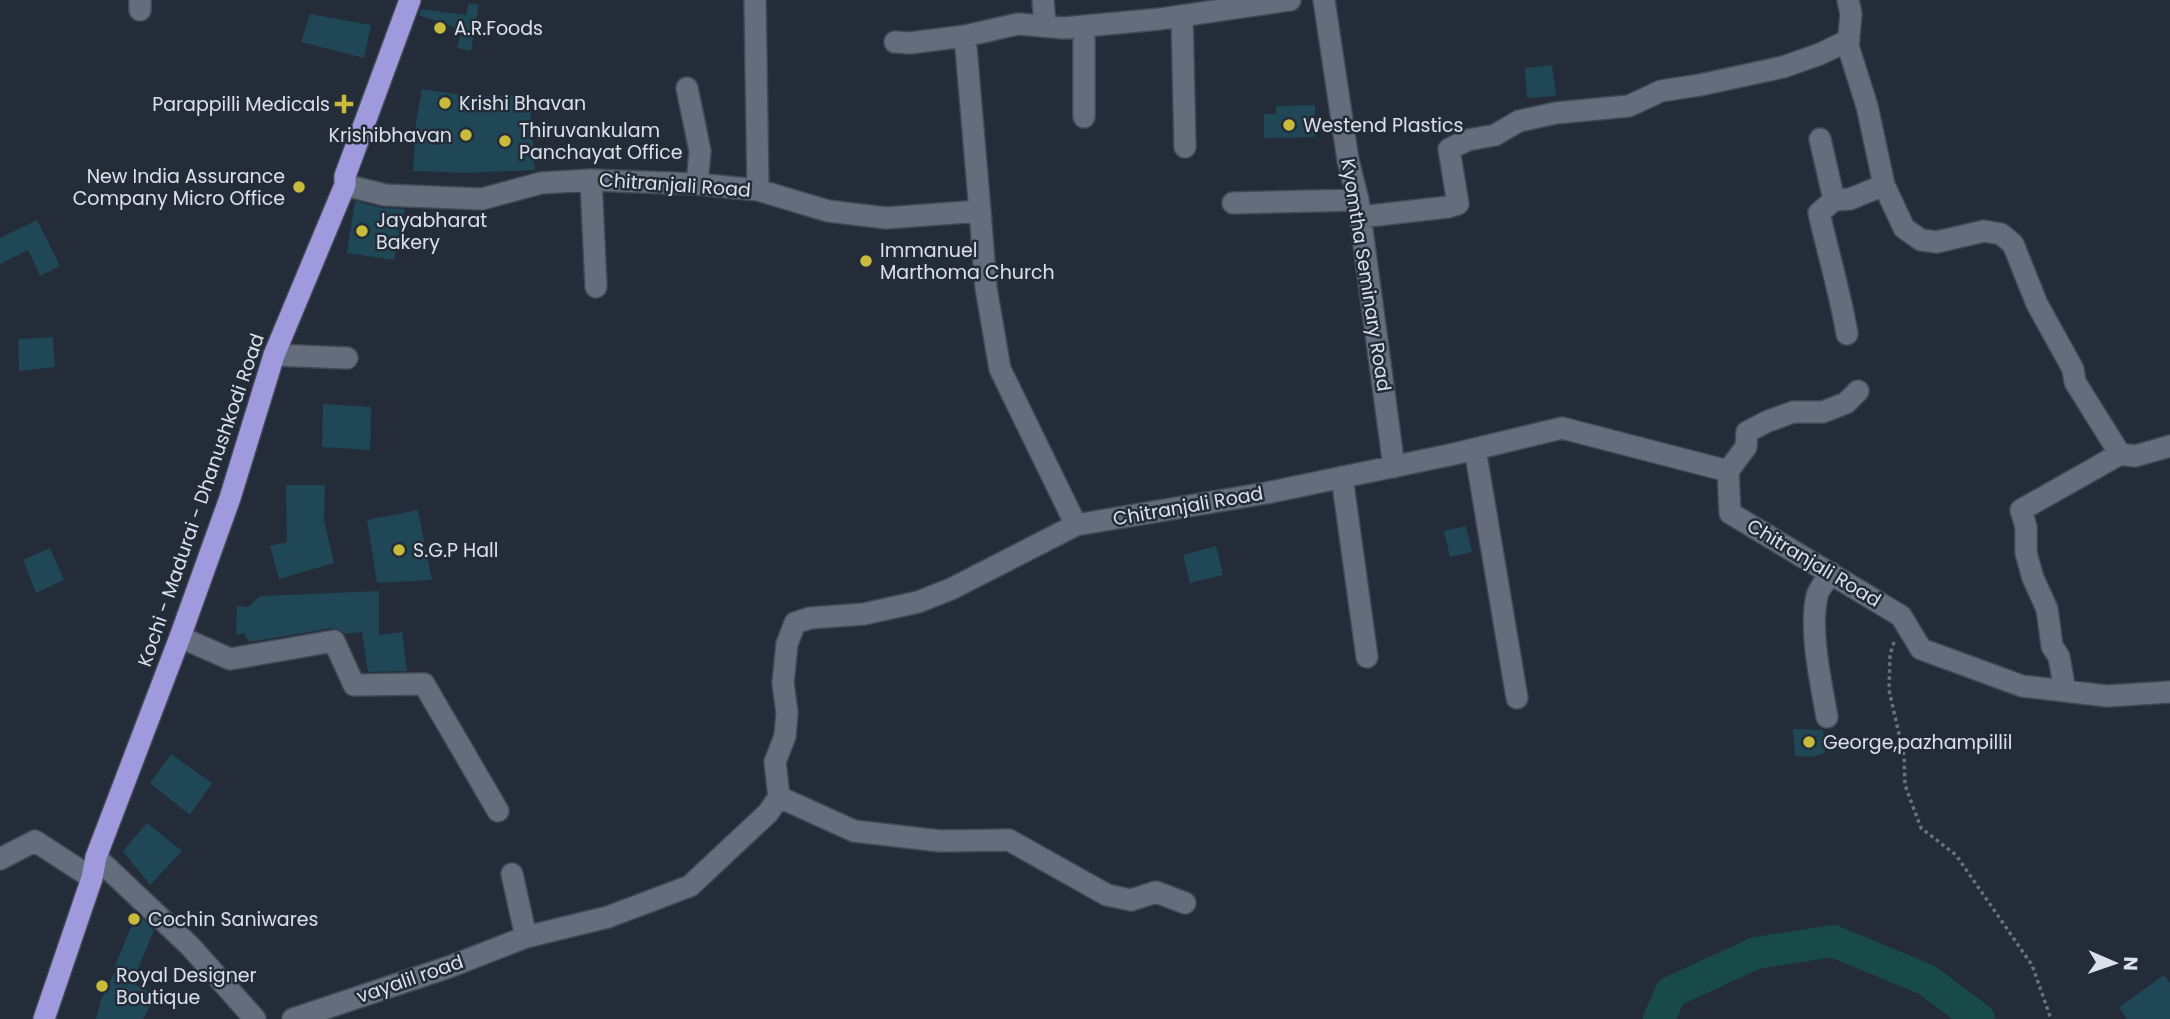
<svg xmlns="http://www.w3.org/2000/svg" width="2170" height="1019" viewBox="0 0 2170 1019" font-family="Poppins,sans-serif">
	<rect width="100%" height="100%" fill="#232c38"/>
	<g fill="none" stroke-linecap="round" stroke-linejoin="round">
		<!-- river -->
		<path stroke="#194a4a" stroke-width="32" d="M1659,1019L1671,992L1756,953L1833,941L1927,980L1979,1019"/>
	</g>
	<!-- building -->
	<path fill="#1f4756" d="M469,3L479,5L471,51L457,48L462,30L419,15L421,9L466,15Z
		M310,14L371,25L364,58L301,42Z
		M1552,65L1556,96L1527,98L1525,68Z
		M422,89L469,96H529L535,170L466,173L413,171L416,122Z
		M1315,105V137L1264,138V114H1276V106Z
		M355,201L382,208L405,209L394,260L347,253Z
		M37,220L60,266L40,276L28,250L0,264V238Z
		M53,337L55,367L19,371L18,339Z
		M323,404L371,407L370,450L322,447Z
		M286,485H325L324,520L334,563L279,579L270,546L287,542Z
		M418,510L432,580L377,583L367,520Z
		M1466,526L1472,552L1450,557L1444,531Z
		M1216,546L1223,575L1190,583L1183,555Z
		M50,548L64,580L36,593L23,560Z
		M379,591V635L402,632L407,671L368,672L362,632L345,634L338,629L332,628L249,642L244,633L236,635L237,606L248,607L260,596Z
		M1793,729L1823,730L1825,753L1812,757L1795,756Z
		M171,754L212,783L190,815L150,783Z
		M147,823L182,851L150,885L123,851Z
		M137,913L154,930L132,983L156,995L143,1019H96L100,1004H99L116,969L114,968Z
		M2164,975L2170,983V1019H2127L2119,1007Z"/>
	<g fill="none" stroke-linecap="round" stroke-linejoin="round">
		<defs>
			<path id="minor" d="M140,0V10
				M755,0L758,190
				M1043,0L1045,26
				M1324,0L1348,160L1358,200L1394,467
				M1848,0L1851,14L1848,46L1867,106L1884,185L1904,228L1921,240L1937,242L1984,231L2001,234L2013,244L2037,304L2073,369L2075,382L2120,454L2021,510L2026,527V553L2033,578L2047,609L2052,646L2059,657L2065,691
				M1182,16L1185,147
				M895,42L910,43L965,36
				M687,88L700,151L697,184
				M1084,117V26
				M1820,139L1834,200
				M591,180L596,287
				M345,185L385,195L482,199L541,183L591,180L697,184L758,190L828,211L886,218L980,211L986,288L1000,369L1076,525L1266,493L1454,454L1562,428L1728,471L1730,513L1901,616L1921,649L2022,686L2107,696L2170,692
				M1233,203L1358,200
				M980,211L965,36L1018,24L1064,28L1160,19L1290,0
				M1360,217L1448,207L1458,204L1449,149L1468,140L1495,135L1519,121L1556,113L1629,106L1661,91L1700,85L1783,67L1820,54L1849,40
				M1847,334C1840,292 1828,253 1819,213L1834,200L1850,199L1884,185
				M274,355L347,358
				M1475,449L1517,698
				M2120,454L2135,456L2170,446
				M1728,471L1746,447L1747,432L1766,422L1793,412H1823L1846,403L1858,391
				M1342,477L1367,657
				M180,637L230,659L334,641L354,685L424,684L498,811
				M1827,717C1821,683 1809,630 1817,596C1818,589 1827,580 1831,573
				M779,797L854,831L940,841L1009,840L1107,895L1131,900L1156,892L1185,903
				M96,857L190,946L255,1019
				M0,859L35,841L92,878
				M512,874L526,937
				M293,1019L449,967L526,937L608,917L690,886L768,813L779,797L775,762L785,736L787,713L783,683L787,644L795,623L810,618L864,614L918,602L951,589L1076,525"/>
			<path id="highway" d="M44,1019L92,878L96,857L180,637L230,498L274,355L345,185V176L410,0"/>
		</defs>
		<!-- minor casing -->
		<use href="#minor" stroke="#424954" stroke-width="24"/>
		<!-- highway casing -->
		<use href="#highway" stroke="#424954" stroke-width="24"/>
		<!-- path -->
		<path stroke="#69717c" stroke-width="3.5" stroke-dasharray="3.5 3.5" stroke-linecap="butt" d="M1894,642L1890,655L1889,690L1904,756L1905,785L1921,828L1956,855L2032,965L2051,1019"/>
		<!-- minor -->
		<use href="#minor" stroke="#636d7c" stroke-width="21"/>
		<!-- highway -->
		<use href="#highway" stroke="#9f9ade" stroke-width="21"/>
	</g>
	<!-- markers -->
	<g fill="#c8bb3b" stroke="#232c38" stroke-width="2.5">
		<circle cx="440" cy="28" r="7"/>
		<circle cx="445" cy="103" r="7"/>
		<path d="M340.5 93.5h7v7h7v7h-7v7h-7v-7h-7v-7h7z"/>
		<circle cx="1289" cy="125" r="7"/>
		<circle cx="466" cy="135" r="7"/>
		<circle cx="505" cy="141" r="7"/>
		<circle cx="299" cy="187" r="7"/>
		<circle cx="362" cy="231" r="7"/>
		<circle cx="866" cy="261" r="7"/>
		<circle cx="399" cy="550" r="7"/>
		<circle cx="1809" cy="742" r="7"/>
		<circle cx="134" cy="919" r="7"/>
		<circle cx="102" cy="986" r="7"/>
	</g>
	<g text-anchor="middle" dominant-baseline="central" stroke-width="5" stroke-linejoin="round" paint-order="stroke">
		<!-- poi labels -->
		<g font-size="19" fill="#dbe1ea" stroke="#232c38" text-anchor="start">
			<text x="454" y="28">A.R.Foods</text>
			<text x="459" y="103">Krishi Bhavan</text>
			<text x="330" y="104" text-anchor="end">Parappilli Medicals</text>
			<text x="1303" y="125">Westend Plastics</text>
			<text x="519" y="130">Thiruvankulam<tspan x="519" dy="22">Panchayat Office</tspan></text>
			<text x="452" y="135" text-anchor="end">Krishibhavan</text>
			<text x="285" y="176" text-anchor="end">New India Assurance<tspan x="285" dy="22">Company Micro Office</tspan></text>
			<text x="376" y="220">Jayabharat<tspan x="376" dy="22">Bakery</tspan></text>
			<text x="880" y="250">Immanuel<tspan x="880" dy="22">Marthoma Church</tspan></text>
			<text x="413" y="550">S.G.P Hall</text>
			<text x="1823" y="742">George,pazhampillil</text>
			<text x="148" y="919">Cochin Saniwares</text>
			<text x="116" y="975">Royal Designer<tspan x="116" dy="22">Boutique</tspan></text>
		</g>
		<!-- street labels -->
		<g font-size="19" fill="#dbe1ea" stroke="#232c38">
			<text transform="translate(675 185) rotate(4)">Chitranjali Road</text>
			<text transform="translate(1366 275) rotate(81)">Kyomtha Seminary Road</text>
			<text transform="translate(201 500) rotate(-71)">Kochi - Madurai - Dhanushkodi Road</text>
			<text transform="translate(1188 506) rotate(-10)">Chitranjali Road</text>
			<text transform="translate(1814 563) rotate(31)">Chitranjali Road</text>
			<text transform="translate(410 979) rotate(-19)">vayalil road</text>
		</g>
	</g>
	<!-- north arrow -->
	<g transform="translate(2114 963) rotate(92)" stroke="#232c38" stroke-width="5" paint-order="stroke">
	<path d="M0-5L12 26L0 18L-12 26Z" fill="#dbe1ea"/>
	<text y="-10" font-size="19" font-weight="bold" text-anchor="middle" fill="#dbe1ea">N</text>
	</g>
</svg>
